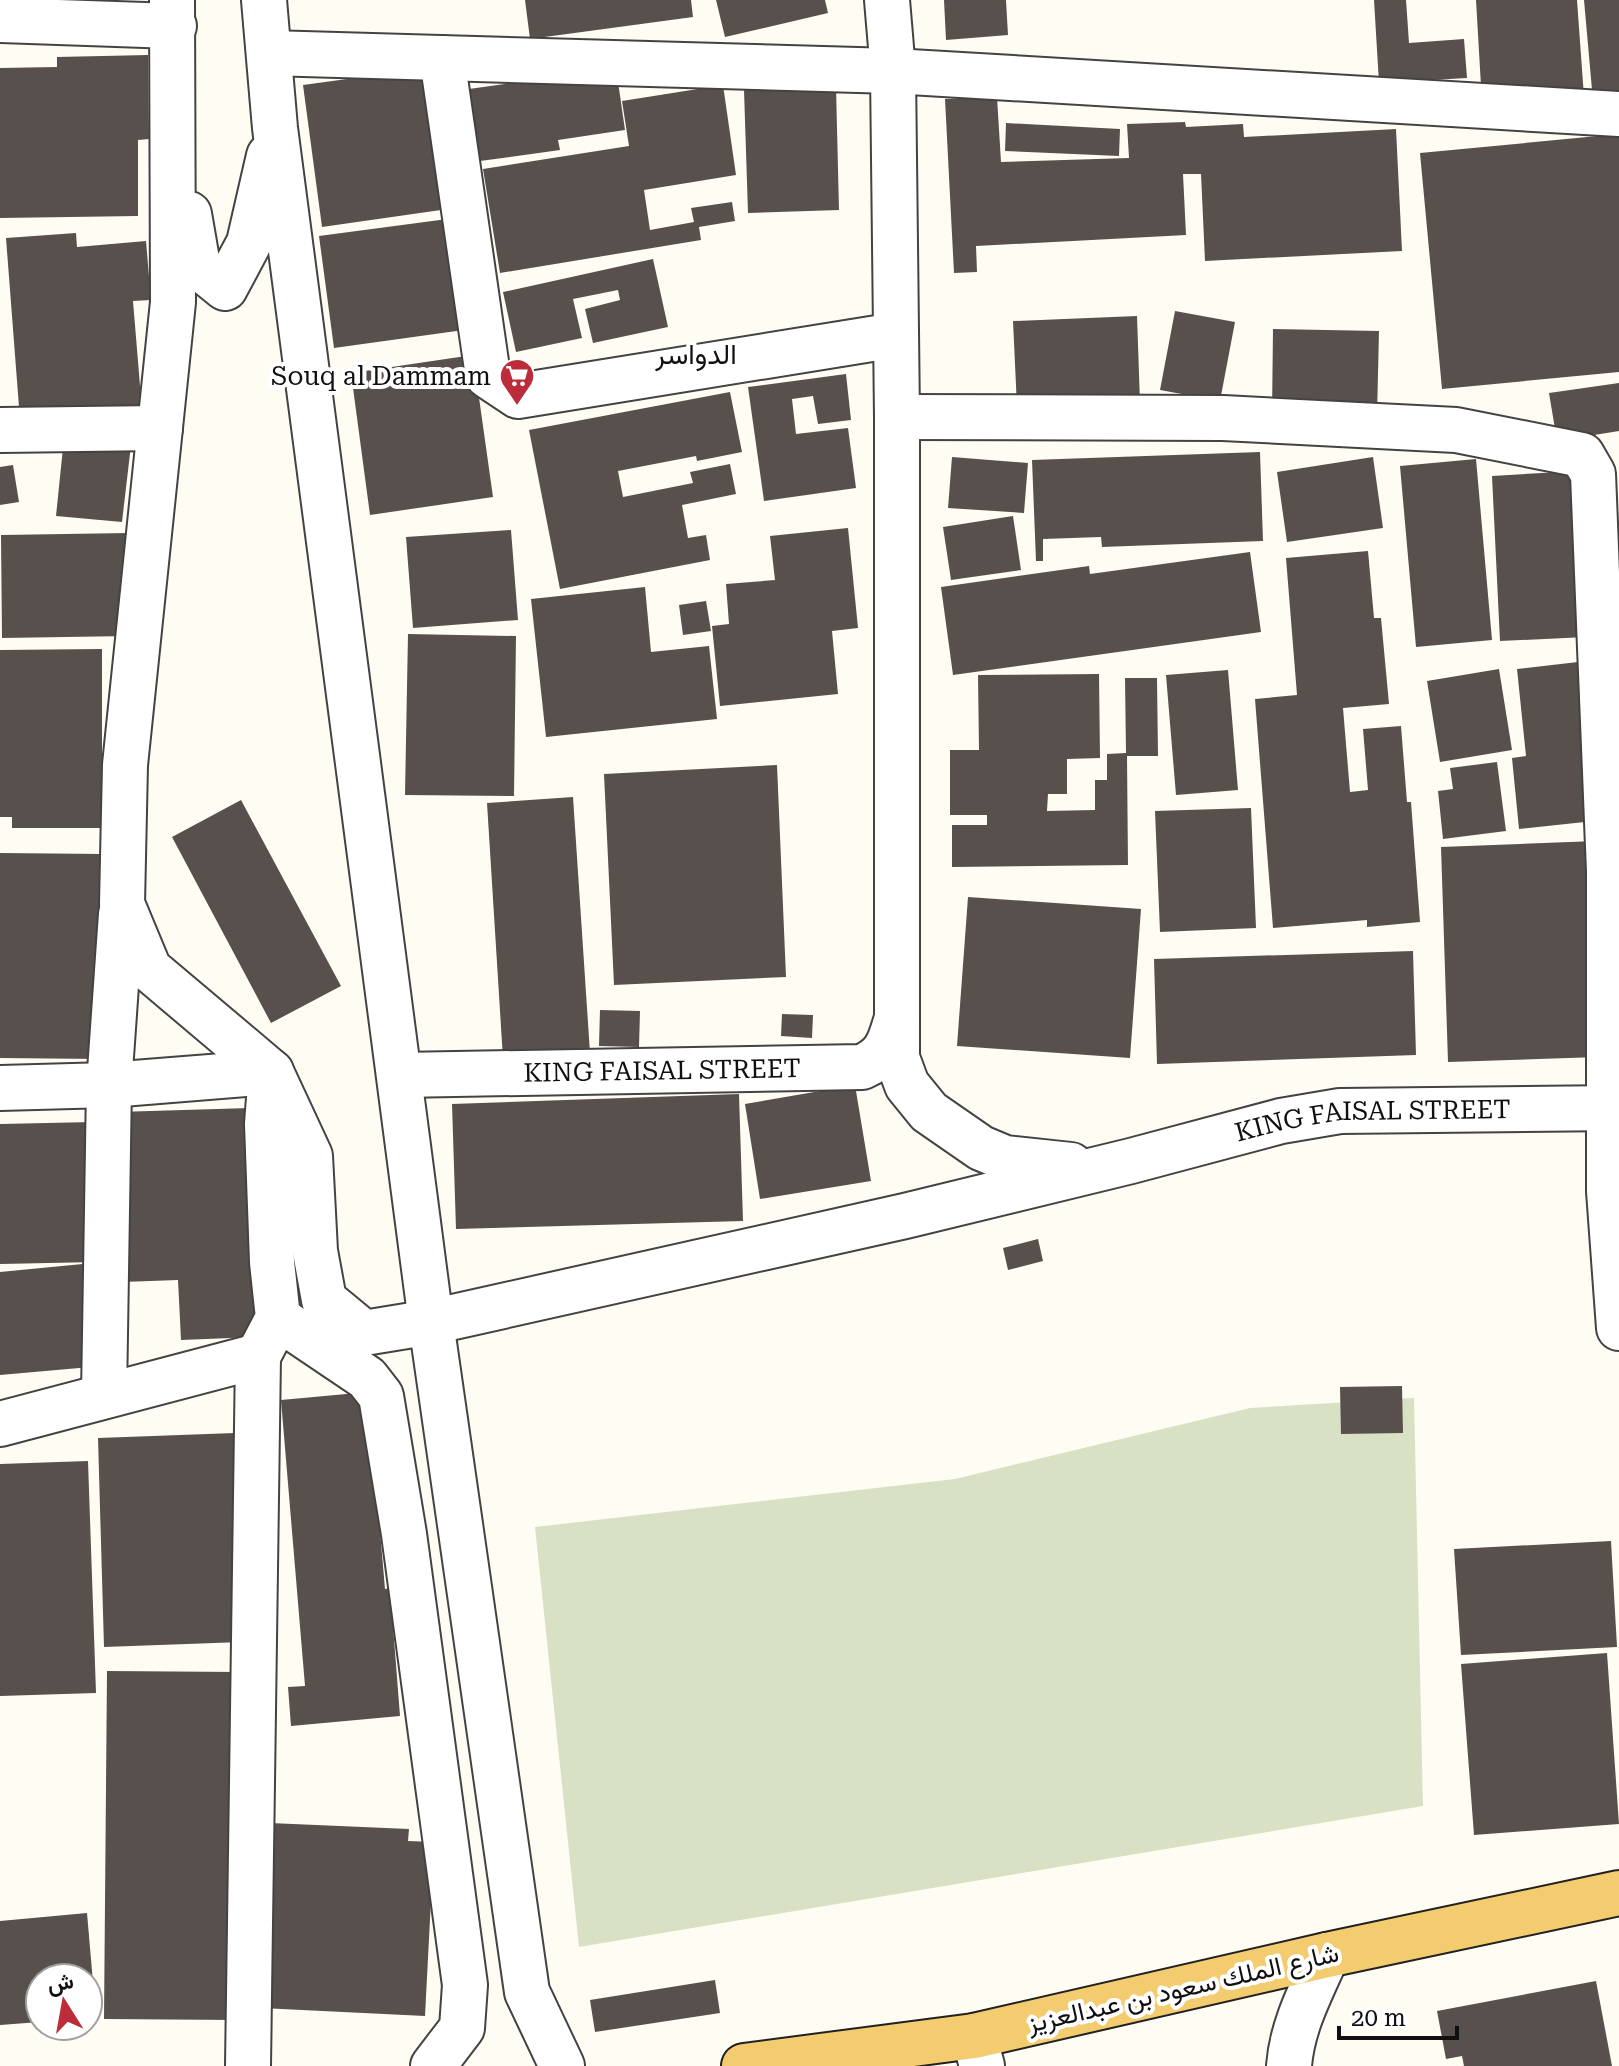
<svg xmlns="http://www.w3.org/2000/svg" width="1619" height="2066" viewBox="0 0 1619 2066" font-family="'Roboto Serif',Vazirmatn,serif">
	<rect width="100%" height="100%" fill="#fffcf3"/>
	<!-- cemetery -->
	<path fill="#d9e1c4" d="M1414,1398L1423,1806L579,1947L535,1527L955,1479L1250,1408Z"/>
	<!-- building -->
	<path fill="#58504d" d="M525,0H691L693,17L530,39Z
		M716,0H825L828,13L725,37Z
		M944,0H1006L1008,35L946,40Z
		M1374,0H1406L1409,43L1464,39L1467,78L1379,83Z
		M1476,0H1577L1584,97L1482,103Z
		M1584,0H1619V99L1593,101Z
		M148,55L149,139L138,140V216L0,218V68L57,67V57Z
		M428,68L455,208L322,227L303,85Z
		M616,68L625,130L558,140L560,150L480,161L469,89Z
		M723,85L736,175L644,190L650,230L694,222L691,208L732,202L735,221L699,227L701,240L500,273L483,169L629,146L622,101Z
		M836,87L839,210L748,213L744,90Z
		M997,97L1001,162L1129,158L1127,124L1185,122L1186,127L1243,124L1244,137L1396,129L1402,251L1205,261L1201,174H1183L1186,235L976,246L977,272L954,273L945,99Z
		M1006,123L1120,129L1119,156L1005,151Z
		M1619,134V372L1442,389L1420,153Z
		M455,218L471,329L334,348L319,236Z
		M76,233L77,247L146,241L151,300L133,301L142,410L20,420L6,238Z
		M653,259L668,327L593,343L585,309L620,300L618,290L573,299L582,338L516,352L503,292Z
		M1175,311L1235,322L1220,401L1160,390Z
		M1137,316L1140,403L1017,407L1013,321Z
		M1273,329L1379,331L1377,416L1272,413Z
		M473,355L493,497L370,515L351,373Z
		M846,374L851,420L818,424L813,396L792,399L796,434L848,428L856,488L764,501L748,387Z
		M1619,383V431L1557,441L1549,393Z
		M730,392L742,452L697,461L696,456L618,471L623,497L693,483L690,472L730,464L736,494L682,505L688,538L706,535L710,560L560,589L529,430Z
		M64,438L131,445L122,522L56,516Z
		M1260,452L1263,541L1102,547L1101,537L1043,539V561H1036L1032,460Z
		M952,457L1028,463L1024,513L948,508Z
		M1373,457L1383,528L1287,542L1277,472Z
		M1476,459L1492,640L1416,647L1400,466Z
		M13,465L19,502L0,505V467Z
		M1577,471L1586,637L1500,641L1492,476Z
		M1013,516L1021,570L951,580L943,527Z
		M848,528L858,628L832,631L838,694L720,706L712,626L729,624L726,584L775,580L770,536Z
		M511,530L518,620L413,628L406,537Z
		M129,533L130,636L2,638L1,535Z
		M1368,551L1374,618H1381L1389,704L1343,708L1350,792L1368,790L1363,729L1401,726L1407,802H1411L1420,922L1367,927V920L1273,928L1255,699L1297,695L1286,558Z
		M1250,552L1261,632L953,675L941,587L1089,566L1090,574Z
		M645,587L651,652L709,646L717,719L546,737L531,599Z
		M706,601L711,631L683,635L679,605Z
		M408,634L516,636L514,796L405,795Z
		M102,649V828H12V817H0V650Z
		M1578,662L1594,821L1519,829L1512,758L1526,756L1517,669Z
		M1499,669L1512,750L1440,762L1427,681Z
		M1228,670L1238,790L1176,795L1166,675Z
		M1099,674L1100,758L1067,759V794H1048L1047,811L1095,810V780H1107V754L1126,753L1125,678H1157L1158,756H1127L1128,865L952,867V825H987V815H950V750H979L978,675Z
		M1497,762L1506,831L1443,839L1438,791L1453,789L1450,768Z
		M777,765L786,977L614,985L604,774Z
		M573,797L590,1053L503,1059L487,803Z
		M241,800L341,986L271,1023L172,837Z
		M1251,808L1256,928L1160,932L1155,811Z
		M1596,841L1598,1057L1448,1062L1441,847Z
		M0,853L104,854L101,1059L0,1058Z
		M968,897L1141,909L1130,1058L957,1046Z
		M1413,951L1416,1055L1157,1064L1154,959Z
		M600,1010L640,1011L639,1047L599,1046Z
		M782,1014L813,1015L812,1038L781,1036Z
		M855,1085L871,1181L760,1199L745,1104Z
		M739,1094L743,1221L456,1229L452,1104Z
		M250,1108L257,1337L181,1340L178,1280L122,1282L117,1112Z
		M93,1122L97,1262L0,1264V1124Z
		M1038,1239L1043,1261L1008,1270L1003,1248Z
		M93,1263L102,1366L0,1375V1272Z
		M1402,1386L1403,1433L1341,1434L1340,1387Z
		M368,1392L385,1589L390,1588L400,1716L291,1726L288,1687L305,1686L281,1400Z
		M235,1433L242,1642L104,1647L98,1438Z
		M88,1461L96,1693L0,1696V1464Z
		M1611,1541L1617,1647L1461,1655L1454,1549Z
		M1607,1653L1619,1824L1474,1835L1461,1664Z
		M107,1671L239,1672L236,2020L104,2019Z
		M270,1823L409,1829L408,1841L434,1842L425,2016L261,2008Z
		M87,1913L96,2017H88V1978H40V2022L0,2025V1921Z
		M715,1980L720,2013L595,2032L590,2000Z
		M1596,1981L1612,2066H1464L1462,2056L1446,2059L1437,2011Z"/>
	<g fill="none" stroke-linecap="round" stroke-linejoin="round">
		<defs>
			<g id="minor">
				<path d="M172,0L173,302L125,765L122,904L149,969L271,1072L267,1124L272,1262L278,1318L258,1356L248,2066"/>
				<path d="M264,0L275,128L431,1322L527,1992L562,2066"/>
				<path d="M887,0L893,71L897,417V1058L907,1085L929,1112L981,1148L1005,1158L1071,1165"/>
				<path d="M0,20L174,26"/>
				<path d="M269,53L893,71L1619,114"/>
				<path d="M442,58L488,376L518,396L896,335"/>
				<path d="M189,214L198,266L225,288L249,243L269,156"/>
				<path d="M897,417L1223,418L1456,430L1582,455L1593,474L1609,871V1191L1619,1328"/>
				<path d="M0,430L160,428"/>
				<path id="s1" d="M400,1075L862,1067C885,1057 889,1045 896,1021"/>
				<path id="s2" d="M0,1088L109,1085L271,1072L310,1156L315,1251L324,1300L364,1333L431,1322L905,1216L1131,1161L1281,1121L1340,1111L1619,1108"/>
				<path d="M278,1318L367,1378L381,1396L404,1534L465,1985L462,2028L433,2066"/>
				<path d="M104,1396L109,1085L121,914"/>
				<path d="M0,1424L258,1356"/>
				<path d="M974,2036L982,2066"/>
				<path d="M1289,2066C1292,2026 1311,1991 1327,1955"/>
			</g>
			<path id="major" d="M744,2066L974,2036L1327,1955L1619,1893"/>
		</defs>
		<!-- minor casing -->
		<use href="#minor" stroke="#434343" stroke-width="48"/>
		<!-- major casing -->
		<use href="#major" stroke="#212121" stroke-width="48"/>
		<!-- minor -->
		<use href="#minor" stroke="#fff" stroke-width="44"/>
		<!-- major -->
		<use href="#major" stroke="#f3cc6f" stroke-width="44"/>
	</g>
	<!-- icons -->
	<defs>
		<symbol id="supermarket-pin" viewBox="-11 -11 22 30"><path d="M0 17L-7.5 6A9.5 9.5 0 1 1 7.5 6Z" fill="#bc2c3a" stroke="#fff"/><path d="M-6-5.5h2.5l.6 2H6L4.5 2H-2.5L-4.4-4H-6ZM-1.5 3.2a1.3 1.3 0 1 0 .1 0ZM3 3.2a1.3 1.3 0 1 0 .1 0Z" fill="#fff"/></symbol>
	</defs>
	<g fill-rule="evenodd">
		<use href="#supermarket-pin" x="497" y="356" width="40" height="54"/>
	</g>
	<g text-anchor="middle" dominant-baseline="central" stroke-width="8" stroke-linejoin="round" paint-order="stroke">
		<!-- poi labels -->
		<g font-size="26" fill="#101010" stroke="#fff" text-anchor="end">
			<text x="491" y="376">Souq al Dammam</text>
		</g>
		<!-- street labels -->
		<g font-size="26" fill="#101010" stroke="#fff">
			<text stroke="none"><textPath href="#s1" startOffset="262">KING FAISAL STREET</textPath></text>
			<text stroke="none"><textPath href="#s2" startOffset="1594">KING FAISAL STREET</textPath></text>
			<text transform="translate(1183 1988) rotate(-13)">شارع الملك سعود بن عبدالعزيز</text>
		</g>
		<!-- neighbourhood labels -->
		<g font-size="28" fill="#101010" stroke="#fff">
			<text x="696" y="354">الدواسر</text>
		</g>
	</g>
	<!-- north arrow -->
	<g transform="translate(64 2002) rotate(349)"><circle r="38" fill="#ffffff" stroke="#9f9f9f" stroke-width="2"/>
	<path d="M0-6L14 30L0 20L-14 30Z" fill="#bc2c3a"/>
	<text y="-12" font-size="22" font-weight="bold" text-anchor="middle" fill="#101010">ش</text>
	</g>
	<!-- scale -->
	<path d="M1339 2026v12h118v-12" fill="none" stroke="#101010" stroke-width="4"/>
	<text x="1351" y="2026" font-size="24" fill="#101010" stroke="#ffffff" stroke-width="6" paint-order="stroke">20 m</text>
</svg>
